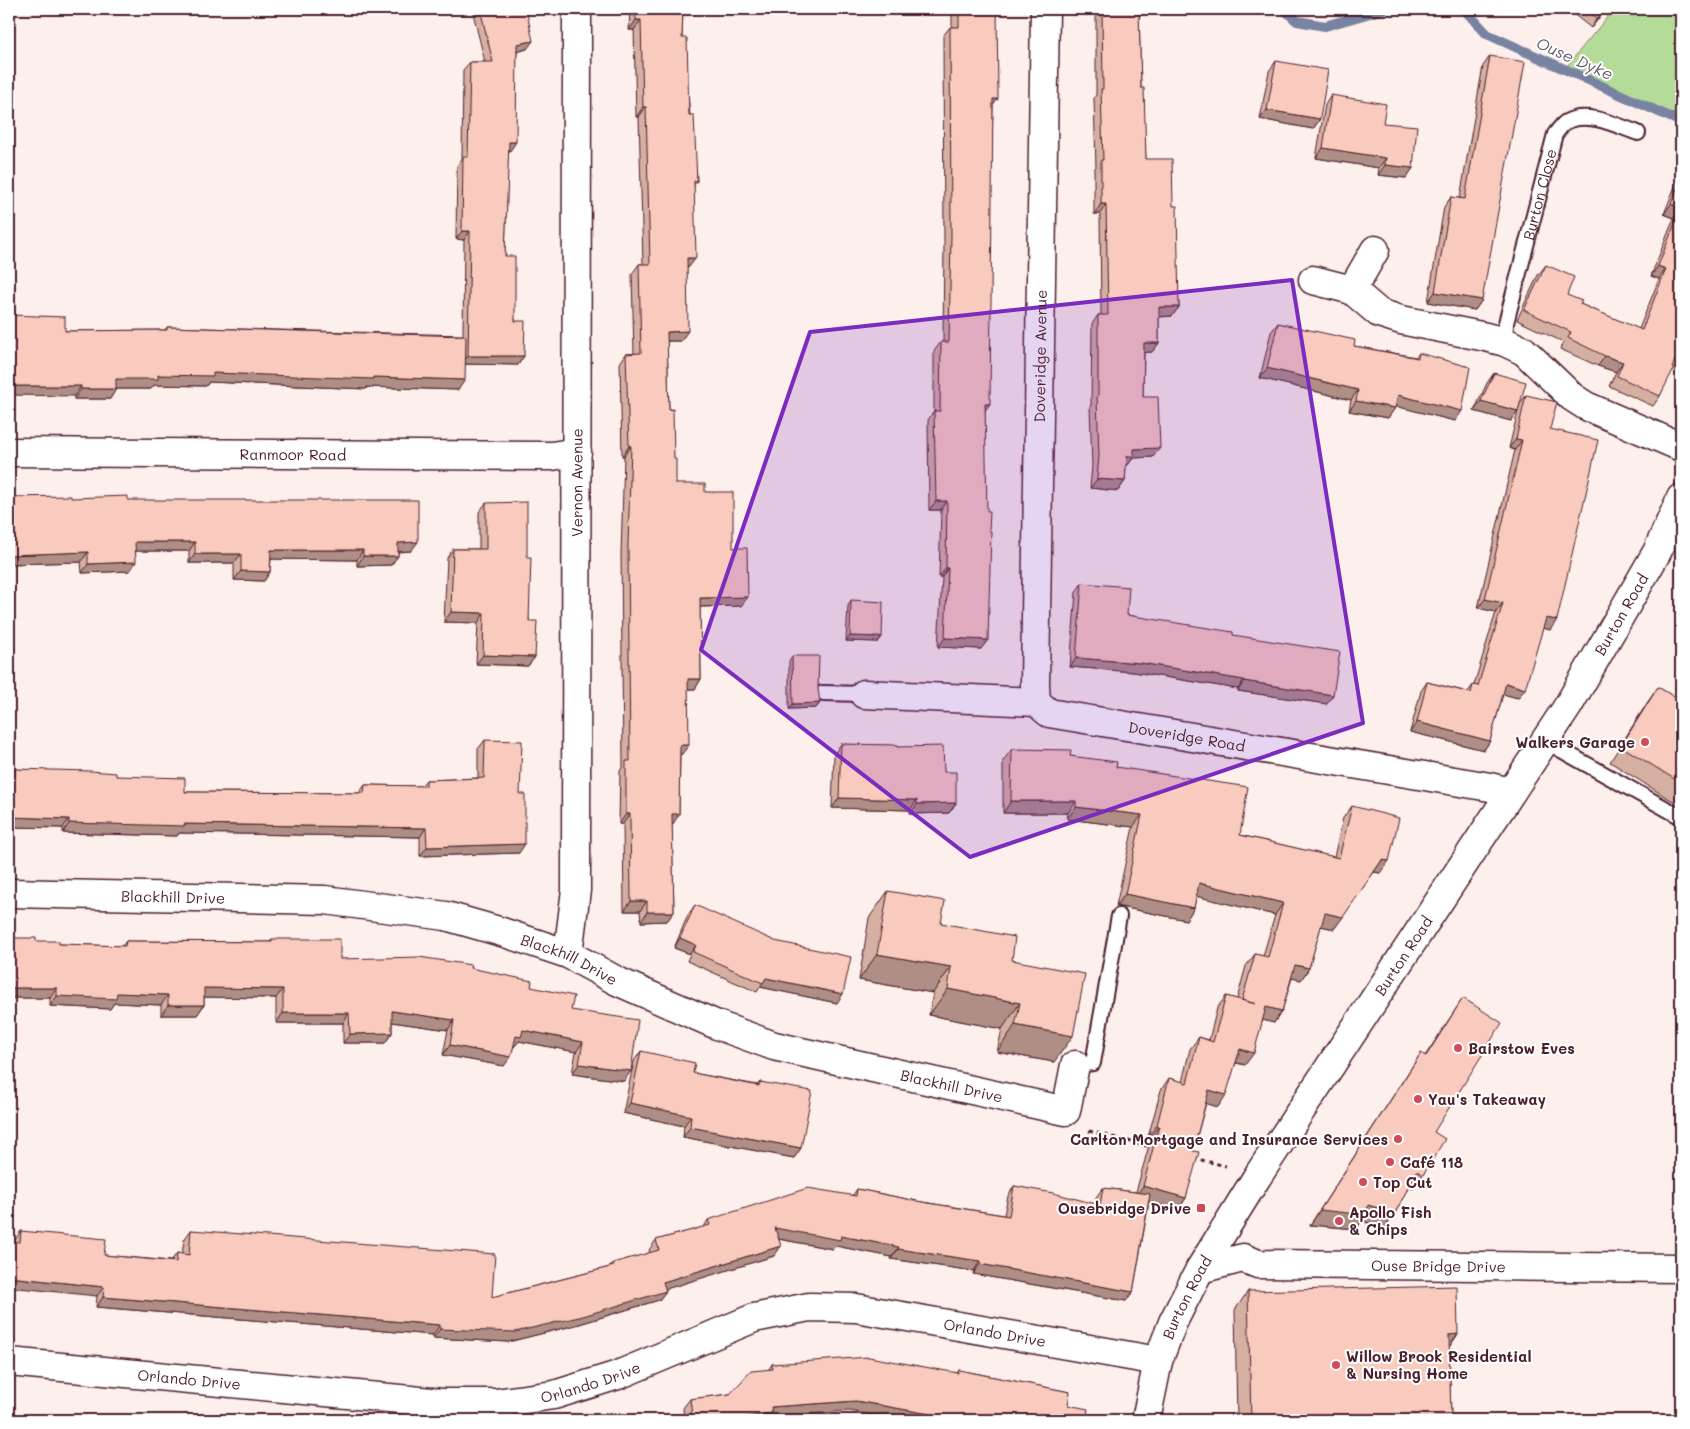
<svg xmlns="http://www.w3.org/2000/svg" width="1690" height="1429" viewBox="0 0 1690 1429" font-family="Mali,sans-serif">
	<rect width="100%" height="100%" fill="#fdefec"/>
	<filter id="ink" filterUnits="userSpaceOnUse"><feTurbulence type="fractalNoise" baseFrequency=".02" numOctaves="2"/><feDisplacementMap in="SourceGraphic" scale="10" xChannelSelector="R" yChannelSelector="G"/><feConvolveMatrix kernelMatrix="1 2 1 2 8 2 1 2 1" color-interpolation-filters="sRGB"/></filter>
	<g filter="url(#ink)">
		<!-- green -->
		<path fill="#b4dc98" stroke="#7f7e62" d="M1614,9H1681V119L1567,66Z"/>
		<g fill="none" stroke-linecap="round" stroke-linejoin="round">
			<!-- stream -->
			<path stroke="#7883a2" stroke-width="10" d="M1284,9L1297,21L1325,26L1384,9
				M1464,9L1487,34L1681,122"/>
			<defs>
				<g id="service">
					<path id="s1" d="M1505,342L1506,323L1555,134C1558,131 1562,124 1566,122C1586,110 1618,126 1638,133"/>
					<path d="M823,693L864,694"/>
					<path d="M1545,741L1681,817"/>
					<path d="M1075,1065L1093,1063L1119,916"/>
				</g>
				<g id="minor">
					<path d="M1313,280L1352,290L1379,313L1401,320L1486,337L1505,342L1524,351L1572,397L1586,406L1681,447"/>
					<path d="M1352,290L1375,250"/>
					<path id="s2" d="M9,452L552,456L577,452"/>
					<path id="s3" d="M864,694L1036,702L1049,713L1490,787L1511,792"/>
					<path id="s4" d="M1036,702L1035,685L1045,9"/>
					<path id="s5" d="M9,893L325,900L446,916L502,932L568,954L617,981L717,1025L774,1046L1066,1111L1075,1065"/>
					<path id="s6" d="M568,954L576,890L577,9"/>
					<path id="s7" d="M1200,1269L1243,1258L1258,1264L1681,1268"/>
					<path id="s8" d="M9,1362L442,1403H495L554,1395L618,1375L754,1318L809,1307L856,1308L1158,1361"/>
				</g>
				<g id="secondary">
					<path id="s9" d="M1146,1420L1158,1361L1173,1322L1200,1269L1257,1177L1568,706L1657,552L1681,498"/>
				</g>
			</defs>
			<!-- service casing -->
			<use href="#service" stroke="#4a1f2b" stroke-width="18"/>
			<!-- minor casing -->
			<use href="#minor" stroke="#4a1f2b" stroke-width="31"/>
			<!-- secondary casing -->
			<use href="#secondary" stroke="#4a1f2b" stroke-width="31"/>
			<!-- path -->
			<path stroke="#4a1f2b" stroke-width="3" stroke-dasharray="4 4" stroke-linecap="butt" d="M1089,1131L1151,1147
				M1193,1158L1226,1166"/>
			<!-- service -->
			<use href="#service" stroke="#fff" stroke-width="14"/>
			<!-- minor -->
			<use href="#minor" stroke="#fff" stroke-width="28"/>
			<!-- secondary -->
			<use href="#secondary" stroke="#fff" stroke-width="28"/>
		</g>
		<!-- wall -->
		<path fill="#d6afa3" stroke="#4a1f2b" d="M472,9H526L527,49L517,52L510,151H508L505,256L515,321L524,356L518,365L465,364L458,390L367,387L366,389L209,382L206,386L154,385L151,389H116L110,399H74L65,331L165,330L167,327L463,335L464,240L456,239L457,166L462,159L463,70L470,62H485Z
			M630,9H683L682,38L697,181L694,185L689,267L687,268L681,341H667L669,410L676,484L705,492L733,548L741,606L700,607L701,679L695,689H688L682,754H680L679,814L672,824L674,912L667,921L641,922L640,911H624L623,824H619L620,771L623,766L621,554L624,456H622L620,363L626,354H634L632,274L639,264H643L639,117H636L634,30H629Z
			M952,9H997L993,106L985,411L981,649L938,647L942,577H939L941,510H929L928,420L934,411V351L941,342H943L944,244L943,36L950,27H952Z
			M1096,9H1143L1141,12H1139L1141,88L1146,159L1173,206L1179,307L1172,316L1159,317V343L1152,352H1144L1143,397L1153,457L1133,458L1128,465H1126L1125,481L1118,491L1090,488L1092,466L1090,407L1091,405L1092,324L1098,315H1101L1100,214H1094V169L1096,167L1094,98L1096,95Z
			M1567,9H1606L1591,28Z
			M1490,56L1482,300L1475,310L1428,302L1444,207L1451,197L1460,198L1483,66Z
			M1276,61L1320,119L1313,129L1260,119L1269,71Z
			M1331,95L1383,123L1413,168L1406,178L1378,175L1379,168L1316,158L1325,105Z
			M1681,171V345L1660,396L1653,406L1609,386L1616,372L1598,366L1560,349L1563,342L1517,320L1538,275L1546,265L1567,295L1580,304L1639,329L1659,279L1651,276L1674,218L1664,214Z
			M1278,323L1354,346L1416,357L1419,353L1455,421L1396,406L1388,418L1349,411L1351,400L1260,378L1271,332Z
			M1494,373L1520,404L1526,395L1550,429V630L1543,628L1518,698L1503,694L1490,741L1484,750L1410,732L1421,691L1427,682L1468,692L1473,685H1474L1496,612L1478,608L1515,450L1509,448L1519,407L1518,411L1511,421L1474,411L1487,383Z
			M9,497L128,500L411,551L398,552V556L391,565L357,566V560L271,559L270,572L264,581L234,580V563H189V551H136L130,571L82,573L81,562L9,564Z
			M486,503L527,557L529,621L535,657L528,666L476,664L478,623L444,622L447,558L453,549H479V512Z
			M1082,583L1127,615L1233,635L1327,704L1238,691V689L1134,672L1070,667L1076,592Z
			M851,600L882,637L878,642L846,641L848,606Z
			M792,656L820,703L816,708L789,709V661Z
			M1658,687L1681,701V805L1666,797L1610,762L1647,703Z
			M485,740L519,853L420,856V837L179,833L177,836L63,833V828L9,827V777L15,769L116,776L185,792L359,793L365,785L421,786L426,780L478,778V749Z
			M841,744L897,747L944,772L956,803L949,813L910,814V810L832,808L834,754Z
			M1012,749L1070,756L1116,767L1240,835L1334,857L1343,818L1352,806L1380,873L1374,872L1334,929L1321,926L1309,968L1301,980L1292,978L1282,1011L1274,1023L1263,1020L1245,1065L1236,1063L1218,1107L1206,1103L1193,1151L1186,1198L1178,1210L1149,1202L1133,1292L1126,1301L973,1274L974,1271L891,1259L892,1257L836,1246L833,1249L778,1239L781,1246L774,1256L665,1289L666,1291L659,1300L576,1325L508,1342L433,1338V1335L96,1307L97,1296L14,1241L21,1231L104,1255L171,1261L177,1253L182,1254L184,1240L191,1230L492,1297L610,1267L613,1263L650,1253L649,1250L656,1240L704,1227L708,1220L853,1195L857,1189L922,1202L1004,1215L1008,1196L1014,1186L1095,1204L1096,1197L1103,1188L1136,1192L1151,1138L1148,1137L1161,1090L1169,1078L1182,1082L1190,1049L1199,1037L1209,1040L1217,1008L1226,996L1237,999L1246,966L1255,954L1263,956L1275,915L1196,896L1194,908L1186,920L1116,906L1133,827L1067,819L1068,813H1003V761Z
			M888,891L941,923L1012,960L1054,1062L997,1052L1002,1029L929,1015L933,993L859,980L869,918Z
			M695,905L837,1003L760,987L757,992L687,961L690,954L674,948L688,915Z
			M9,938L59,944L122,946L126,941L270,942L272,939L340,959L470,968L531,987L571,1010L624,1081L572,1074L576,1052L519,1041L514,1047V1046L504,1066L443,1055L448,1030L392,1022V1033L385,1043H343V1023H276V998L204,997V1005L197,1015H161V1005L114,1003L110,1009L50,1006V998H9Z
			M1463,998L1434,1132L1423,1175L1413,1189L1409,1187L1395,1213L1385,1228L1362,1221L1356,1229L1310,1225L1411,1068L1421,1053L1425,1056Z
			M641,1051L693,1073L757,1085L760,1082L801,1148L794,1158L683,1137L684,1126L623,1113L634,1061Z
			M1248,1291L1458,1334L1449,1347L1451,1420H1237L1235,1310Z
			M772,1364L957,1373L959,1370L1070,1392L769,1417L767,1420H636H637L684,1416L683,1408L690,1399L730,1394L769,1369Z"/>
		<!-- shaded-wall -->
		<path fill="#ae8e85" stroke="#4a1f2b" d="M1135,9H1143L1141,12H1132Z
			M1605,9H1606L1591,28L1597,18Z
			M636,20H641L634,30H629Z
			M533,41L527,49L511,53L517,44Z
			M993,99H998L991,108Z
			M643,107H646L639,117H636Z
			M1267,110L1320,119L1313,129L1260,119Z
			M509,142H516L510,151H503Z
			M1323,148L1386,158L1379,168L1316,158Z
			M1385,165L1413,168L1406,178L1378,175Z
			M1101,204H1106L1100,214H1094Z
			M1671,204L1681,208L1674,218L1664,214Z
			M462,231H470L464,240L456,239Z
			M687,258H696L689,267L680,268Z
			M1658,266L1666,269L1659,279L1651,276Z
			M1435,292L1482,300L1475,310L1428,302Z
			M1159,307H1179L1172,316L1152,317Z
			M688,331L681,341H660L667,332Z
			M1144,343H1159L1152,352L1137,353Z
			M468,356H524L518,365L462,364Z
			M1605,356L1623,362L1616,372L1598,366Z
			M1267,368L1358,390L1351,400L1260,378Z
			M213,373L373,377L465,380L458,390L367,387L366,389L209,382L206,386L154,385L151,389H110L116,379L158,375Z
			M9,386H81L74,396L9,395Z
			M81,389H116L110,399H74Z
			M1398,395L1462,411L1455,421L1391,405Z
			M1356,401L1395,408L1388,418L1349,411Z
			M1481,401L1518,411L1511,421L1474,411Z
			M985,404H990L983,413Z
			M1516,439L1522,440L1515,450L1509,448Z
			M629,446H631L624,456H622Z
			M1160,448L1153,457L1133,458L1128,465L1121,466L1134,449Z
			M1097,479L1125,481L1118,491L1090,488Z
			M936,501H947L941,510H929Z
			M135,542H195L189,551H129Z
			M418,542L411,551L391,552L398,543Z
			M271,550H363L357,560L264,559Z
			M88,552L81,562L9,564V555Z
			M195,554H241L234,563H189Z
			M363,556H398L391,565L357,566Z
			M136,562L130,571L82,573L88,564Z
			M946,568H948L942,577H939Z
			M241,571L270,572L264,581L234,580Z
			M748,597L741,606L693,607L700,598Z
			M1485,599L1503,603L1496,612L1478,608Z
			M451,612L484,613L478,623L444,622Z
			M1546,618L1557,620L1550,630L1539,627Z
			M850,636L882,637L878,642L846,641Z
			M945,638L988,640L981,649L938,647Z
			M483,655L535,657L528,666L476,664Z
			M1076,658L1141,663L1244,680L1238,689L1134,672L1070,667Z
			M688,679H701L695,689H681Z
			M1244,681L1333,695L1327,704L1238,691Z
			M1506,683L1525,689L1518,698L1499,693Z
			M820,703L816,708L789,709L793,704Z
			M1417,722L1490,741L1484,750L1410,732Z
			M680,745H689L682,754H673Z
			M839,798L917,800L910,810L832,808Z
			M1011,801H1076L1068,813H1003Z
			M956,803L949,813L910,814L917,804Z
			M1076,807L1142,815L1133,827L1067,819Z
			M626,814H630L623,824H619Z
			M672,814H679L673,824H665Z
			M9,817L69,819L63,828L9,827Z
			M69,823L184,824L426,828L420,837L179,833L177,836L63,833Z
			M525,844L519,853L420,856L427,847Z
			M1382,860L1389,861L1380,873L1374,872Z
			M1199,883L1283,903L1275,915L1191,895Z
			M1125,894L1194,908L1186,920L1116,906Z
			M631,901H647L640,911H624Z
			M647,912H674L667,921L641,922Z
			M1325,913L1343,917L1334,929L1316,925Z
			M680,938L696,945L690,954L674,948Z
			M877,954L951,967L933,993L859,980Z
			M1295,965L1309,968L1301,980L1287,977Z
			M766,978L843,994L837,1003L760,987Z
			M9,988H57L50,998H9Z
			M204,988L283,989L276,998L197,997Z
			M948,989L1020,1003L1002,1029L929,1015Z
			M117,993L168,995L161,1005L114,1003L110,1009L50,1006L57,996Z
			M168,1005H204L197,1015H161Z
			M1266,1007L1282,1011L1274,1023L1258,1019Z
			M392,1011L454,1020L448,1030L385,1021Z
			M283,1013H349L343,1023H276Z
			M1015,1025L1073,1036L1054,1062L997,1052Z
			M523,1030L583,1042L576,1052L519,1041L514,1047L509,1045L516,1036Z
			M392,1033L385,1043H343L350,1034Z
			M450,1045L511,1057L504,1066L443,1055Z
			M1240,1049L1254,1053L1245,1065L1231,1061Z
			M579,1064L631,1071L624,1081L572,1074Z
			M1209,1090L1226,1095L1218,1107L1201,1102Z
			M630,1103L691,1116L684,1126L623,1113Z
			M1157,1125L1159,1126L1151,1138L1148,1137Z
			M690,1127L801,1148L794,1158L683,1137Z
			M1143,1186L1186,1198L1178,1210L1134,1198Z
			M1368,1205L1395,1213L1385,1228L1362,1221L1356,1229L1310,1225L1320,1210Z
			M775,1228L841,1236L899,1247L892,1257L836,1246L833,1249L768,1237Z
			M781,1246L774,1256L656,1292L663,1282Z
			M898,1249L980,1261L974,1271L891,1259Z
			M980,1264L1133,1292L1126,1301L973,1274Z
			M9,1277L104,1287L97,1296L9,1287Z
			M666,1291L659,1300L576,1325L508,1342L433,1338L440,1329Z
			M103,1297L440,1325L433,1335L96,1307Z
			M1458,1334L1445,1353L1449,1335Z
			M856,1401L964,1420H902L849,1411L769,1417L767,1420H745L748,1417L771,1407Z"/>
		<!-- building -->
		<path fill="#f9cbbe" stroke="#4a1f2b" d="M480,9H526L533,41L517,44L516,142H509L507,198L505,256H515V321H525L524,356H468L470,231H462L463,157H468L470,62H493Z
			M636,9H683L682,38H687L689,115H694L697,181H694L696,258H687L688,331L667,332L669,410L673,409L674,459H676V484H705V492H733V548H747L748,597L700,598L701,679H688L689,745H680L679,814H672L674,912H647V901H631L630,814H626V761H630L628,545L631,446H629L626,354L641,353L639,264H650L646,107H643L641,20H636Z
			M959,9H997L998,99H993L990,404H985L987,511H990L989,531H991L988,640L945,638L948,568H946L947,501H936L934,411H940L941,342H949L951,235L950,27H959Z
			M1102,9H1139L1141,88H1144L1146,159H1172L1173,206H1177L1179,307H1159V343H1144L1143,397H1158L1160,448L1134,449V456H1127L1125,481L1097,479L1099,456L1097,397H1098V315H1108L1106,204H1101V160H1103L1101,89H1103Z
			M1585,9H1605L1597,18Z
			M1490,56L1525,62L1482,300L1435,292L1451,197L1465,199Z
			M1276,61L1328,70L1320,119L1267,110Z
			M1331,95L1386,104L1383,123L1417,126L1413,168L1385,165L1386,158L1323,148Z
			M1681,179V345L1672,368H1674L1660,396L1617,376L1623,362L1605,356L1568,338L1571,332L1524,310L1546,265L1574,277L1567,295L1582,301L1580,304L1642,330L1666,269L1658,266L1681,208L1671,204Z
			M9,315L65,317V331L167,330V327L466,336L465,380L373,377V379L213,373V376L158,375V379H116V389H81V386H9Z
			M1278,323L1355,340L1354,346L1418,358L1419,353L1470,367L1462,411L1398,395L1395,408L1356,401L1358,390L1267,368Z
			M1494,373L1526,382L1518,411L1481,401Z
			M1526,395L1557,402L1550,429L1598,440L1557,620L1546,618L1525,689L1506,683L1490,741L1417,722L1427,682L1471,693L1473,685L1478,686L1503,603L1485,599L1522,440L1516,439Z
			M71,496V498L128,496V500H418V542L398,543V556H363V550H271L270,572L241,571V554H195V542H135L136,562L88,564V552L9,555V497Z
			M527,502V557H531L529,621H537L535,657L483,655L484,613L451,612L453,549H486V503Z
			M1082,583L1129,587L1127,615L1233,632V635L1340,652L1333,695L1244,681V680L1141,663L1076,658Z
			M851,600L883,602L882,637L850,636Z
			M792,656H819L818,688L820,703L793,704Z
			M1658,687L1681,701V783L1621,746Z
			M485,740L522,741L520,794H525V844L427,847L426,828L184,824V826L69,823V819L9,817V826V777H15V769L91,771L116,773V776L185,778V792L364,793L365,785L426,786V780L484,778Z
			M841,744L897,745V747L943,746L944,772H956V803L917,804V800L839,798Z
			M1012,749L1071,750L1070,756L1117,762L1116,767L1248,787L1240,835L1339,858L1352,806L1399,818L1389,861L1382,860L1343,917L1325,913L1309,968L1295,965L1282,1011L1266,1007L1254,1053L1240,1049L1226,1095L1209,1090L1193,1151L1199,1152L1186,1198L1143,1186L1159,1126L1157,1125L1169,1078L1187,1083L1199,1037L1213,1042L1226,996L1256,1004L1242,1000L1255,954L1268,957L1283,903L1199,883L1194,908L1125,894L1142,815L1076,807V801H1011Z
			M888,891L945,901L941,923L1015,937L1012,960L1085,974L1073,1036L1015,1025L1020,1003L948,989L951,967L877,954Z
			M695,905L775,941L851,957L843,994L766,978L763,983L693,952L696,945L680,938Z
			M9,938H36V941H59V944L125,946L126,941L272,942V939H340V959L419,957L471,965L470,968L532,981L531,987L574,996L571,1010L638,1020L631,1071L579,1064L583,1042L523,1030L521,1037L516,1036L511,1057L450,1045L454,1020L392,1011V1033L350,1034L349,1013H283V989L204,988V1005H168V995L117,993L116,999L57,996V988H9Z
			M1463,998L1502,1023L1434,1132L1445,1139L1423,1175L1417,1171L1395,1213L1368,1205L1366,1215L1320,1210L1421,1053L1426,1056Z
			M641,1051L695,1063L693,1073L759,1086L760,1082L812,1091L801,1148L690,1127L691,1116L630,1103Z
			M1014,1186L1053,1193L1100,1205L1103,1188L1150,1194L1133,1292L980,1264V1261L898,1249L899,1247L841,1236L840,1240L775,1228L781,1246L663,1282L666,1291L583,1316L515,1332L440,1329V1325L103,1297L104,1287L9,1277V1241L20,1242L21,1231L106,1239L104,1255L176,1262L177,1253L189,1255L191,1230L495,1254L492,1297L614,1266L613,1263L659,1250L656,1240L710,1225L708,1220L808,1188L856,1196L857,1189L922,1202L1009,1216Z
			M1457,1286L1458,1334L1449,1335L1451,1420H1251L1248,1291Z
			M869,1357L958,1373L959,1370L1070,1392L1068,1405L1088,1409L1086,1420H964L856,1401L771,1407L772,1413L748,1417V1420H637L692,1415L690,1399L730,1394L751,1371L773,1369L772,1364Z
			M9,1414L44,1418V1420H49H9Z"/>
	</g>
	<!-- marked area -->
	<path fill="#7b2cbf" fill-opacity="0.2" stroke="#7b2cbf" stroke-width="4" stroke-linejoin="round" d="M1292,280L1363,723L970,857L701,650L810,332Z"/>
	<!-- markers -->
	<g fill="#d1495b" stroke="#fff" stroke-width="2">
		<circle cx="1645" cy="742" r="5"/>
		<circle cx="1458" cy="1048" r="5"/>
		<circle cx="1418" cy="1099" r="5"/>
		<circle cx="1398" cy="1139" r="5"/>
		<circle cx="1390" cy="1162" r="5"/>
		<circle cx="1363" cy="1182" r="5"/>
		<rect x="1196" y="1203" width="10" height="10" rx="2.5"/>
		<circle cx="1339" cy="1221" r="5"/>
		<circle cx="1336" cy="1365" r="5"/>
	</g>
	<g text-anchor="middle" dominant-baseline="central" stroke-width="4" stroke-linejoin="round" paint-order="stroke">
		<!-- street labels -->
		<g font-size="15" fill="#4a1f2b" stroke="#fff">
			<text stroke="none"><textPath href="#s1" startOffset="152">Burton Close</textPath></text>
			<text stroke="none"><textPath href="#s4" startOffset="346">Doveridge Avenue</textPath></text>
			<text stroke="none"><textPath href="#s2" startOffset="284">Ranmoor Road</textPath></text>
			<text stroke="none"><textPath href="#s6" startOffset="472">Vernon Avenue</textPath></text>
			<text stroke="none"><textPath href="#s9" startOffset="940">Burton Road</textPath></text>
			<text stroke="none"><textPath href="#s3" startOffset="329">Doveridge Road</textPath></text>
			<text stroke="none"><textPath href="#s5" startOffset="164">Blackhill Drive</textPath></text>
			<text stroke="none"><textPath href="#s9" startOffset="535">Burton Road</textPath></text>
			<text stroke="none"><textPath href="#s5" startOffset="569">Blackhill Drive</textPath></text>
			<text stroke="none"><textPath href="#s5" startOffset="974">Blackhill Drive</textPath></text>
			<text stroke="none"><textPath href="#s7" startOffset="241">Ouse Bridge Drive</textPath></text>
			<text stroke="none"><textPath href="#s9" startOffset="130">Burton Road</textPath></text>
			<text stroke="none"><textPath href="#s8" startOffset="1006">Orlando Drive</textPath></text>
			<text stroke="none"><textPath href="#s8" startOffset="181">Orlando Drive</textPath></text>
			<text stroke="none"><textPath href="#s8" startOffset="586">Orlando Drive</textPath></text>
		</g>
		<!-- poi labels -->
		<g font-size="15" font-weight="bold" fill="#4a1f2b" stroke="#fff" text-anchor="start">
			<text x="1635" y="742" text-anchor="end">Walkers Garage</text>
			<text x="1468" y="1048">Bairstow Eves</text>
			<text x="1428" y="1099">Yau's Takeaway</text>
			<text x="1388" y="1139" text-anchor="end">Carlton Mortgage and Insurance Services</text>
			<text x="1400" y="1162">Café 118</text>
			<text x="1373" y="1182">Top Cut</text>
			<text x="1191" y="1208" text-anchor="end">Ousebridge Drive</text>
			<text x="1349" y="1212">Apollo Fish<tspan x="1349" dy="17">&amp; Chips</tspan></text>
			<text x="1346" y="1356">Willow Brook Residential<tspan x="1346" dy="17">&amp; Nursing Home</tspan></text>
		</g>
		<!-- water labels -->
		<g font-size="16" font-style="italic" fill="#655971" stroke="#fff">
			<text transform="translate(1575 58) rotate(24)">Ouse Dyke</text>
		</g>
	</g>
	<!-- margin -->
	<rect width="1690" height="1429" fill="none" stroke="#fff" stroke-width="30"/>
	<rect x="15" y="15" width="1660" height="1399" fill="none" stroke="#4a1f2b" stroke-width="2" filter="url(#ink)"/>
</svg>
